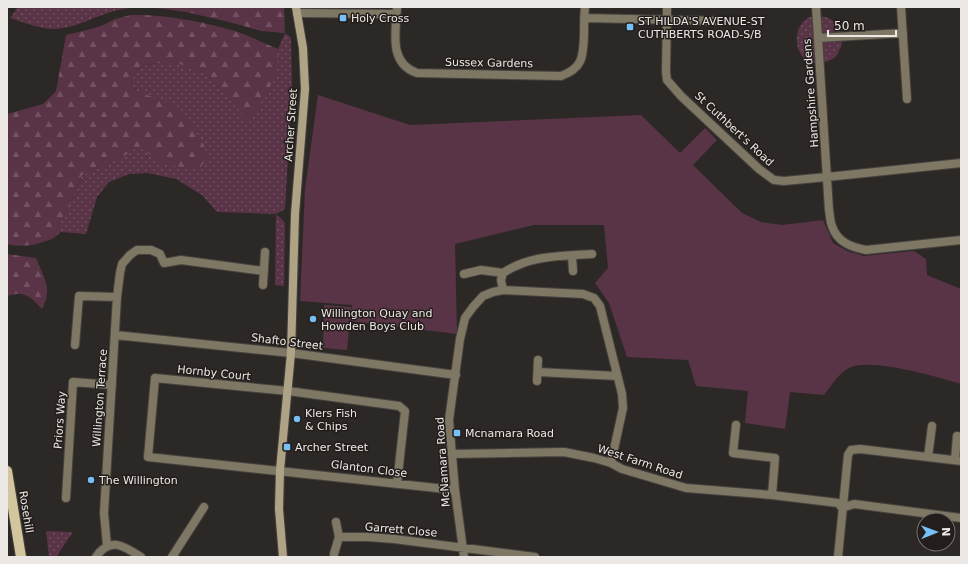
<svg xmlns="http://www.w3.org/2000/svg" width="968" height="564" viewBox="0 0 968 564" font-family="'DejaVu Sans',sans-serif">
	<defs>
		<pattern id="grass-dots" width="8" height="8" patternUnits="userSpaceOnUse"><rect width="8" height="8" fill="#593447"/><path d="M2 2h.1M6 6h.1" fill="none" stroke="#715162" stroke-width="1.8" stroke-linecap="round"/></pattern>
		<pattern id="forest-firs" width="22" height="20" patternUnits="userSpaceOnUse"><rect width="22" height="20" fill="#593447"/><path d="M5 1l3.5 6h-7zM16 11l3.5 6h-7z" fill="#715162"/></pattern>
	</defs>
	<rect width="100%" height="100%" fill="#2c2825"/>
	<!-- grass -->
	<path fill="url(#grass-dots)" d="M18,7H157V8C141,7 124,7 108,13C89,19 74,29 52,29C39,28 22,22 10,18Z
		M809,17C814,17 820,16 825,17C837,19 844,35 841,47C839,50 838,55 835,57C828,63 813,66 806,60C795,51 794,34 802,23C803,21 807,19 809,17Z
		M285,33L291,38L292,88L285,209L276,214L217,212L202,195L176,179L148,173L129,174L109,182L97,197L86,234L61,232L52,239L70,204L82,175L128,154L136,147L146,150L157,161L152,98L138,92L131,84L133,76L142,66L157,63H176L203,72L230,99L249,122L278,68V49Z
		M276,215L280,217L285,223L284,286L275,285Z
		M46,531L73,532L56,557H49Z"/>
	<!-- forest -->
	<path fill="url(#forest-firs)" d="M157,7H284L285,33L261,31L229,22L186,12L157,8Z
		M131,15C163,14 207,22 238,32C252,37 265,44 278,49V68L273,82L249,123L230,99L203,72L176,63H157L142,66L133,76L131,84L138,92L173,104L183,111L205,147L207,158L200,168C189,168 165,166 156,160C147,154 149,150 136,147L128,154L82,175L70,204L52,239C35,245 25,248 7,244V114L43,104L56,91L66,35L87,30L101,26L115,19Z
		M7,254L36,258C44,278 53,289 42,309C29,296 26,291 7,296Z"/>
	<!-- park -->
	<path fill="#593447" d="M318,95L410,125L641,115L680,153L705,128L717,140L693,165L742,213L761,222L782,225L823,220L833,243L847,251L864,256L914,251L926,259L927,275L961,289V384C938,377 869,357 849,368C839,373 831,386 824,395L790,392L785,429L745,423L748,391L696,386L688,360L627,357L609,303L595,283L608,268L604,225H534L455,244L457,334L350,321L352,305L300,301L305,189Z
		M324,305L351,307L347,350L323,348Z"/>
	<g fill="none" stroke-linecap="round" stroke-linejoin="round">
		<defs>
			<path id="minor" d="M397,7C396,31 388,63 417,73L561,76C583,68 583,57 584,36C584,26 584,17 585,7
				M667,7L666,72L667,80L681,96L759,169L774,180L784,181L827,177L961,163
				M816,7L829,210C830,215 830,221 832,226C837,242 851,247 866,250L961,240
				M901,7L907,99
				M297,13L396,14
				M584,18L724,21
				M818,38L903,33
				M572,256L573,271
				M464,274L481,270L503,273
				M263,285L265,252
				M503,290L501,280L503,273C530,255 561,256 592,254
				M115,335L291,353L456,375
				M75,345L79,296L117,297
				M538,372L617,376
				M537,381L538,360
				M736,425L733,453L775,458L772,495
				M452,454L564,452L594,458L611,463L622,469L686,488L772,495L838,503L842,508
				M928,457L932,426
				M955,460L957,436
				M397,484L405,411L399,406L288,391L155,378L148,457L455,490
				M66,498L73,382L112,385
				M842,508L854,504L961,518
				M339,537H367L394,539L535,557
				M107,546L104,513L117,297L120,273L122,264L130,255L137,250H151L160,254L164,263L181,260L264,271
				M334,554L339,537L336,522
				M96,557C110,536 124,546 141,557
				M172,557L204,507
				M464,557L455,490L449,420L460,339L465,318L473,307L483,296L493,292L503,290L583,294L594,298L600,306L622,394L623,408L611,463
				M838,557L848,455L851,450L860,449L961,461"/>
			<path id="secondary" d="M283,557L279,509L280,470L291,353L295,214L305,89L303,48L296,7"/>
			<path id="primary" d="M7,471L21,557"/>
		</defs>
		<!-- minor casing -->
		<use href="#minor" stroke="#474340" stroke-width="10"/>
		<!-- secondary casing -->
		<use href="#secondary" stroke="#474340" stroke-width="10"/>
		<!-- primary casing -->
		<use href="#primary" stroke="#474340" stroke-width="12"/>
		<!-- minor -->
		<use href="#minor" stroke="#7d7764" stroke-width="8"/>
		<!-- secondary -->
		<use href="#secondary" stroke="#aea485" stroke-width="8"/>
		<!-- primary -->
		<use href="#primary" stroke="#d3c69e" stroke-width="10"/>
	</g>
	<!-- markers -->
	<g fill="#77bff7" stroke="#231e1b" stroke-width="1.5">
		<rect x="339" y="14" width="8" height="8" rx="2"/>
		<rect x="626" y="23" width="8" height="8" rx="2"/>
		<circle cx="313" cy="319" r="4"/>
		<circle cx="297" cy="419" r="4"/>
		<rect x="453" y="429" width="8" height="8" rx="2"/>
		<rect x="283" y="443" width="8" height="8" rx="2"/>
		<circle cx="91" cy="480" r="4"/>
	</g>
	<g text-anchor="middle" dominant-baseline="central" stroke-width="3" stroke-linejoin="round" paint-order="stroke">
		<!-- poi labels -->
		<g font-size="11" fill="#ebe8e6" stroke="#231e1b" text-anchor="start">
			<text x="351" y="18">Holy Cross</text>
			<text x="638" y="21">ST HILDA'S AVENUE-ST<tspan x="638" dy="13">CUTHBERTS ROAD-S/B</tspan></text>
			<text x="321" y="313">Willington Quay and<tspan x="321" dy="13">Howden Boys Club</tspan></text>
			<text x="305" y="413">Klers Fish<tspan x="305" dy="13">&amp; Chips</tspan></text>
			<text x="465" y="433">Mcnamara Road</text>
			<text x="295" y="447">Archer Street</text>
			<text x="99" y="480">The Willington</text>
		</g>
		<!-- street labels -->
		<g font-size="11" fill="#ebe8e6" stroke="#231e1b">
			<text transform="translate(489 63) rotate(1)">Sussex Gardens</text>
			<text transform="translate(811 93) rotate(-94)">Hampshire Gardens</text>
			<text transform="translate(291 125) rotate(-86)">Archer Street</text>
			<text transform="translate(734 129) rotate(43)">St Cuthbert's Road</text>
			<text transform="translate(287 342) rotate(7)">Shafto Street</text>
			<text transform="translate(214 373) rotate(6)">Hornby Court</text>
			<text transform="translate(100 398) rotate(-86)">Willington Terrace</text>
			<text transform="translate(60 420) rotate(-86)">Priors Way</text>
			<text transform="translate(443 462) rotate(-94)">McNamara Road</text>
			<text transform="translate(640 462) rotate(18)">West Farm Road</text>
			<text transform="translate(369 469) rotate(7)">Glanton Close</text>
			<text transform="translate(26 512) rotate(81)">Rosehill</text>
			<text transform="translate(401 530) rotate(5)">Garrett Close</text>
		</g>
	</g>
	<!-- border -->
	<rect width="968" height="564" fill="none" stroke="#ebe8e6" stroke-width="16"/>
	<!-- north arrow -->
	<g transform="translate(936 532) rotate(89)"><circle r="19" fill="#231e1b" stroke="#736f6c"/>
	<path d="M0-3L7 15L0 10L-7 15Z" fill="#77bff7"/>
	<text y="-6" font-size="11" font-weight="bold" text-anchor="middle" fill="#ebe8e6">N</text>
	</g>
	<!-- scale -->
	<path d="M828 30v6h68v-6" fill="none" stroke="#ebe8e6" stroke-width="2"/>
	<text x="834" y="30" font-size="12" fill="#ebe8e6" stroke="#231e1b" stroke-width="3" paint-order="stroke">50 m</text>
</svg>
